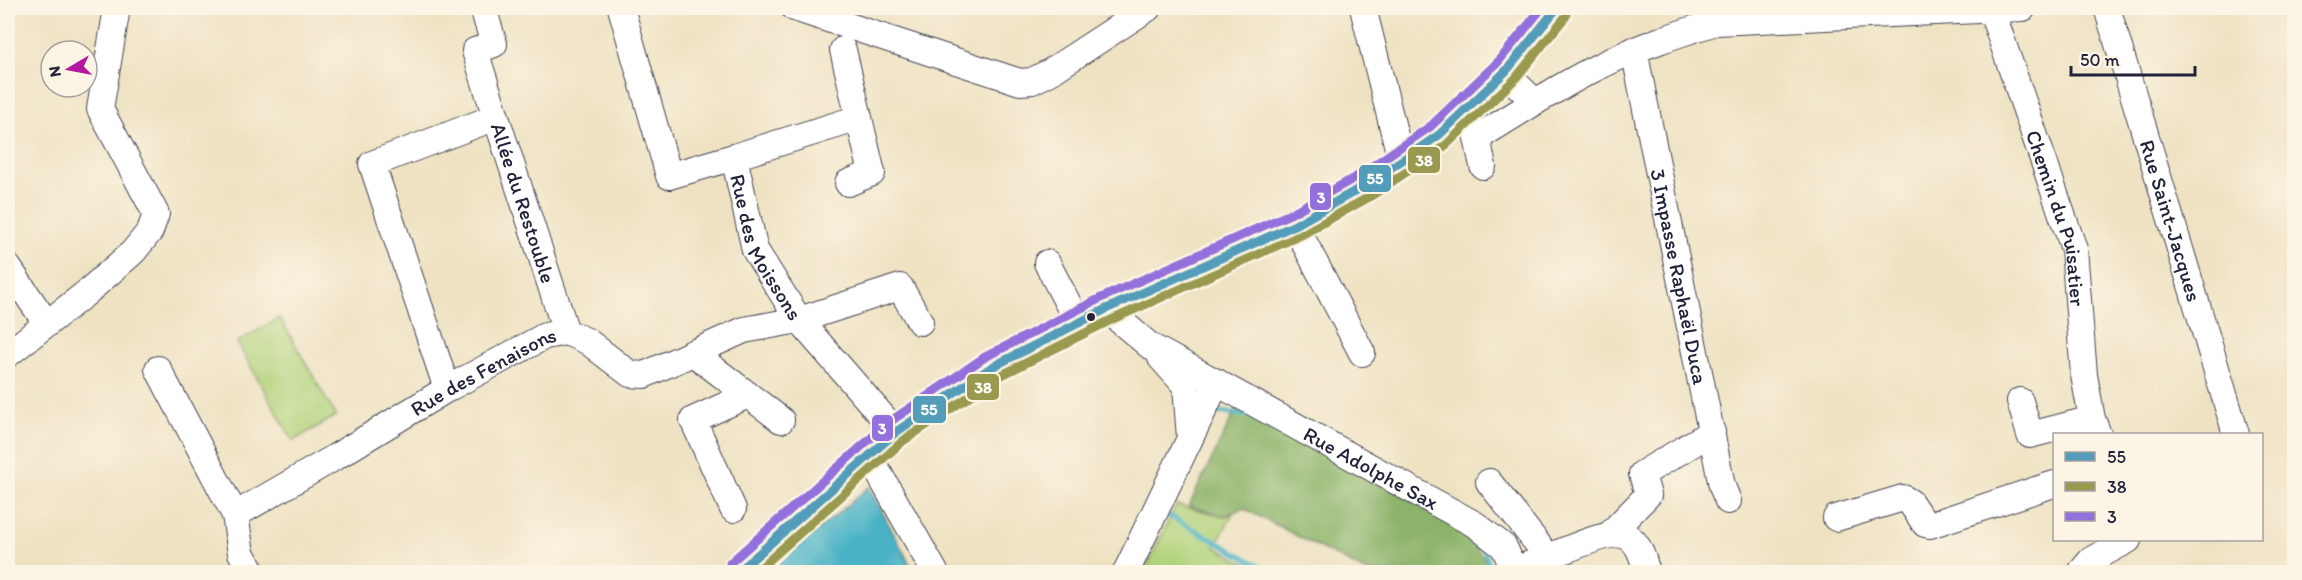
<svg xmlns="http://www.w3.org/2000/svg" width="2302" height="580" viewBox="0 0 2302 580" font-family="Itim,sans-serif">
	<rect width="100%" height="100%" fill="#fcf5e5"/>
	<filter id="ink" filterUnits="userSpaceOnUse"><feTurbulence type="fractalNoise" baseFrequency=".0167" numOctaves="2"/><feDisplacementMap in="SourceGraphic" scale="12" xChannelSelector="R" yChannelSelector="G"/><feConvolveMatrix kernelMatrix="1 2 1 2 8 2 1 2 1" color-interpolation-filters="sRGB"/></filter>
	<filter id="wash" filterUnits="userSpaceOnUse"><feTurbulence type="fractalNoise" baseFrequency=".008" numOctaves="4" result="noise"/><feDisplacementMap in="SourceGraphic" scale="24" xChannelSelector="R" yChannelSelector="G"/><feGaussianBlur stdDeviation="1.35" result="paint"/><feColorMatrix in="noise" values="0 0 0 0 0 0 0 0 0 0 0 0 0 0 0 0 0 1.4 0 .05"/><feComposite in="paint" operator="in"/></filter>
	<g filter="url(#wash)">
		<rect width="100%" height="100%" fill="#eee2c2"/>
		<!-- green -->
		<path fill="#b0d179" stroke="#697a5a" stroke-width="1.5" d="M280,318L336,416L293,441L237,342Z
			M1176,505L1225,516L1233,513L1215,547L1261,572H1144Z"/>
		<!-- forest -->
		<path fill="#8cb369" stroke="#576a52" stroke-width="1.5" d="M1242,397L1465,533L1488,564L1490,572H1367L1243,508L1225,516L1189,506Z"/>
		<!-- water -->
		<path fill="#48b2c6" stroke="#356a80" stroke-width="1.5" d="M869,487L914,572H782L778,564Z"/>
		<g fill="none" stroke-linecap="round" stroke-linejoin="round">
			<!-- stream -->
			<path stroke="#48b2c6" stroke-width="5" d="M1212,416L1218,412L1252,416L1281,432
				M1166,514L1271,572
				M1471,536L1484,549L1491,572"/>
		</g>
	</g>
	<g filter="url(#ink)">
		<g fill="none" stroke-linecap="round" stroke-linejoin="round">
			<defs>
				<g id="minor">
					<path d="M483,8L494,44L475,51L496,117"/>
					<path d="M621,8L669,176L734,157"/>
					<path d="M794,8L1020,82L1032,81L1050,72L1148,8"/>
					<path d="M1363,8L1401,160"/>
					<path id="s1" d="M2107,8L2236,434"/>
					<path id="s2" d="M1991,9L2074,249L2084,375L2092,419L2098,434"/>
					<path d="M843,50L859,118"/>
					<path id="s3" d="M1634,50L1722,486L1728,501"/>
					<path d="M1505,73L1535,102C1558,89 1580,75 1604,64C1640,46 1678,34 1716,22L2023,8"/>
					<path d="M1483,166L1477,138L1535,102"/>
					<path id="s4" d="M848,183L872,173L859,118L734,157L755,250L799,320L896,432"/>
					<path d="M1295,225L1362,353"/>
					<path d="M1047,263L1078,323"/>
					<path d="M8,267L47,324"/>
					<path id="s5" d="M1106,309L1150,346L1476,525L1504,547L1515,572"/>
					<path d="M693,353L781,420"/>
					<path d="M8,354L85,294L133,252L150,231L156,214L100,109L117,8"/>
					<path d="M1161,358L1186,386L1190,438"/>
					<path d="M158,369L235,515"/>
					<path id="s6" d="M447,389L372,164L496,117L566,332"/>
					<path d="M2020,401L2030,435L2092,419"/>
					<path d="M869,456L935,572"/>
					<path d="M1489,482L1548,557L1515,570"/>
					<path d="M733,509L693,420L748,395"/>
					<path d="M1836,518L1903,498L1910,502L1925,524L1930,525L2054,484"/>
					<path d="M1610,534L1648,495L1642,474L1712,432"/>
					<path d="M1548,557C1565,551 1610,529 1626,536C1640,542 1643,560 1647,572"/>
					<path id="s7" d="M252,572L241,553L235,515L332,459L447,389L545,336L566,332L587,341L630,374L644,375L744,330L799,320L900,287L920,322"/>
					<path d="M738,572L896,432L992,367L1106,309L1295,225L1364,186L1439,135L1507,70L1557,8"/>
					<path d="M1126,572L1217,382"/>
					<path d="M2081,572L2091,560L2128,540"/>
				</g>
			</defs>
			<!-- minor casing -->
			<use href="#minor" stroke="#413f4f" stroke-width="28"/>
			<!-- minor -->
			<use href="#minor" stroke="#fff" stroke-width="26"/>
			<defs>
				<path id="bus-1" d="M738,572L896,432L992,367L1106,309L1295,225L1364,186L1439,135L1507,70L1557,8"/>
				<path id="bus-2" d="M756,572L903,441L998,377L1111,320L1301,235L1371,196L1446,145L1515,79L1566,16"/>
				<path id="bus-3" d="M730,563L888,423L985,357L1101,298L1290,214L1358,176L1431,126L1498,62L1542,8"/>
			</defs>
			<!-- bus-1 casing -->
			<use href="#bus-1" stroke="#fcf5e5" stroke-width="14"/>
			<!-- bus-2 casing -->
			<use href="#bus-2" stroke="#fcf5e5" stroke-width="14"/>
			<!-- bus-3 casing -->
			<use href="#bus-3" stroke="#fcf5e5" stroke-width="14"/>
			<!-- bus-1 -->
			<use href="#bus-1" stroke="#539cba" stroke-width="9"/>
			<!-- bus-2 -->
			<use href="#bus-2" stroke="#99994f" stroke-width="9"/>
			<!-- bus-3 -->
			<use href="#bus-3" stroke="#9370db" stroke-width="9"/>
		</g>
	</g>
	<!-- markers -->
	<circle fill="#22223b" stroke="#fcf5e5" stroke-width="2" cx="1091" cy="317" r="5"/>
	<g text-anchor="middle" dominant-baseline="central" stroke-width="4.5" stroke-linejoin="round" paint-order="stroke">
		<!-- street labels -->
		<g font-size="21" fill="#22223b" stroke="#fcf5e5">
			<text stroke="none"><textPath href="#s6" startOffset="460">Allée du Restouble</textPath></text>
			<text stroke="none"><textPath href="#s2" startOffset="220">Chemin du Puisatier</textPath></text>
			<text stroke="none"><textPath href="#s1" startOffset="222">Rue Saint-Jacques</textPath></text>
			<text stroke="none"><textPath href="#s4" startOffset="310">Rue des Moissons</textPath></text>
			<text stroke="none"><textPath href="#s3" startOffset="231">3 Impasse Raphaël Duca</textPath></text>
			<text stroke="none"><textPath href="#s7" startOffset="348">Rue des Fenaisons</textPath></text>
			<text stroke="none"><textPath href="#s5" startOffset="310">Rue Adolphe Sax</textPath></text>
		</g>
	</g>
	<g stroke="#fcf5e5" stroke-width="2">
		<rect x="1407" y="146" width="34" height="28" rx="6" fill="#99994f"/>
		<rect x="1358" y="164" width="34" height="29" rx="6" fill="#539cba"/>
		<rect x="1309" y="182" width="23" height="29" rx="6" fill="#9370db"/>
		<rect x="966" y="373" width="34" height="28" rx="6" fill="#99994f"/>
		<rect x="912" y="395" width="35" height="29" rx="6" fill="#539cba"/>
		<rect x="871" y="414" width="23" height="28" rx="6" fill="#9370db"/>
	</g>
	<g font-size="16" text-anchor="middle" font-weight="bold" fill="#fff">
		<text x="1424" y="166">38</text>
		<text x="1375" y="184">55</text>
		<text x="1321" y="203">3</text>
		<text x="983" y="393">38</text>
		<text x="929" y="415">55</text>
		<text x="882" y="434">3</text>
	</g>
	<!-- margin -->
	<rect width="2302" height="580" fill="none" stroke="#fcf5e5" stroke-width="30"/>
	<!-- legend -->
	<rect x="2053" y="433" width="210" height="108" fill="#fcf5e5" stroke="#a5a1a1" stroke-width="1.5"/>
	<rect x="2065" y="452" width="30" height="9" fill="#539cba" stroke="#a5a1a1" stroke-width="1.5"/>
	<text x="2107" y="463" font-size="18" fill="#22223b">55</text>
	<rect x="2065" y="482" width="30" height="9" fill="#99994f" stroke="#a5a1a1" stroke-width="1.5"/>
	<text x="2107" y="493" font-size="18" fill="#22223b">38</text>
	<rect x="2065" y="512" width="30" height="9" fill="#9370db" stroke="#a5a1a1" stroke-width="1.5"/>
	<text x="2107" y="523" font-size="18" fill="#22223b">3</text>
	<!-- north arrow -->
	<g transform="translate(69 69) rotate(260)"><circle r="28" fill="#fcf5e5" stroke="#a5a1a1" stroke-width="1.5"/>
	<path d="M0-4.5L10 22L0 15L-10 22Z" fill="#b5179e"/>
	<text y="-9" font-size="16" font-weight="bold" text-anchor="middle" fill="#22223b">N</text>
	</g>
	<!-- scale -->
	<path d="M2071 66v9h124v-9" fill="none" stroke="#22223b" stroke-width="3"/>
	<text x="2080" y="66" font-size="18" fill="#22223b" stroke="#fcf5e5" stroke-width="4.5" paint-order="stroke">50 m</text>
</svg>
